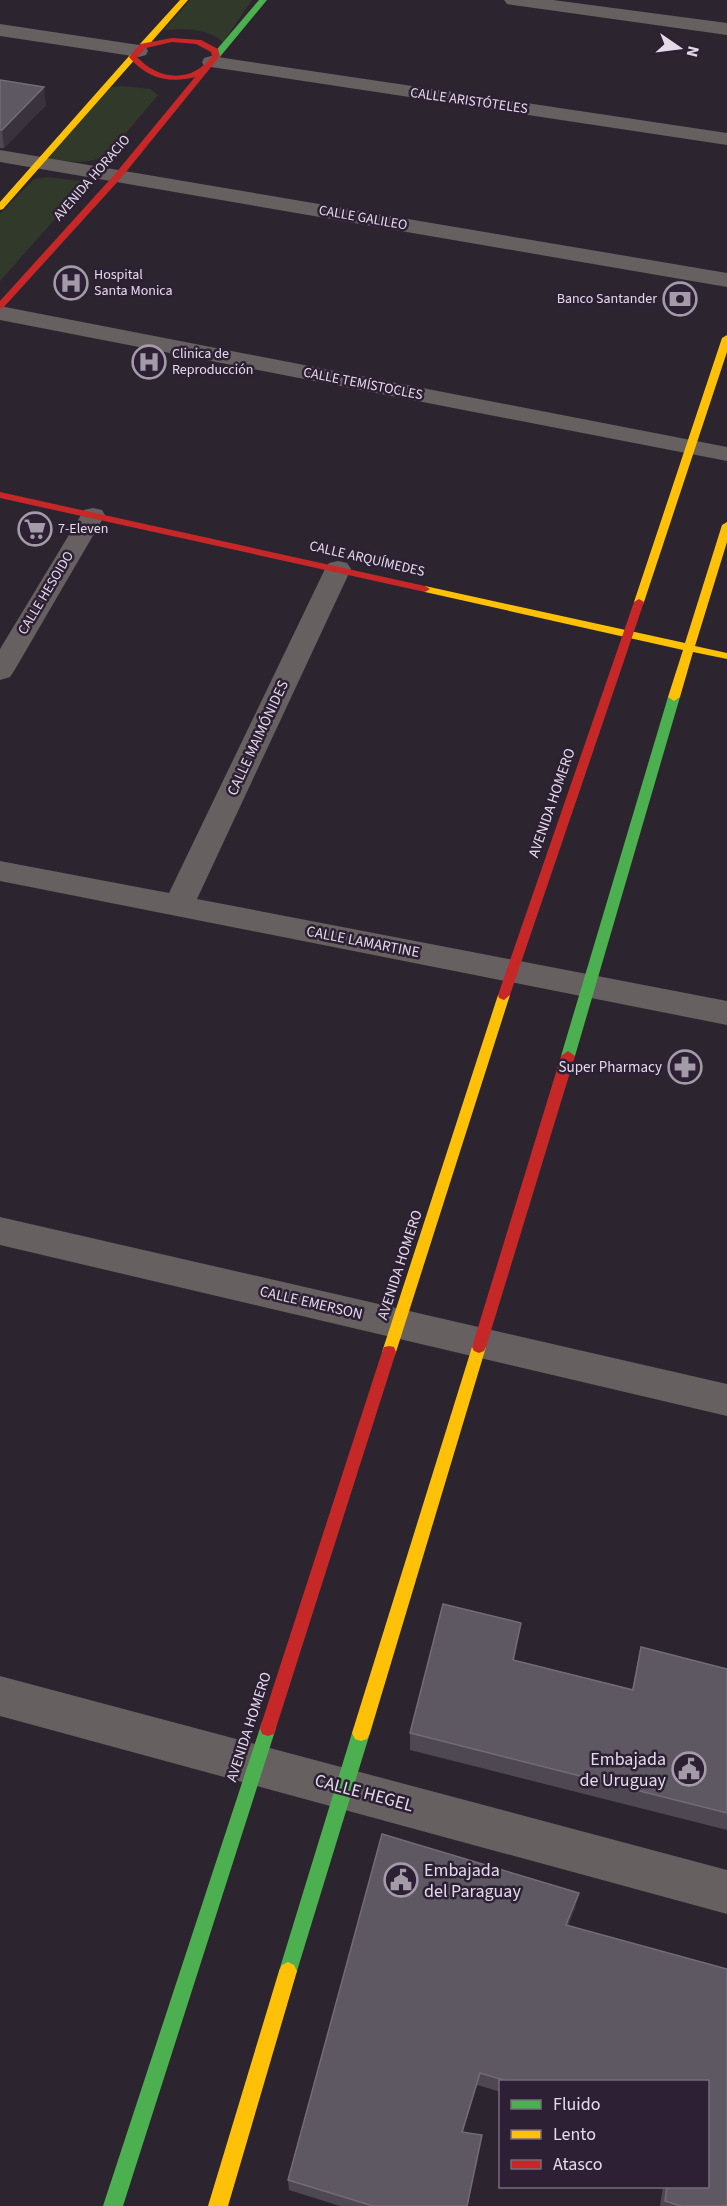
<svg xmlns="http://www.w3.org/2000/svg" width="727" height="2206" viewBox="0 0 727 2206" font-family="'Source Sans 3',sans-serif">
	<rect width="100%" height="100%" fill="#2c252f"/>
	<!-- green -->
	<path fill="#313a2a" d="M190,0H252L223,42C205,27 186,29 164,30Z
		M122,86L150,89L158,95L108,154C89,165 70,162 49,158L107,88Z
		M47,177L80,181L84,186L0,281V214L34,179Z"/>
	<g fill="none" stroke-linecap="round" stroke-linejoin="round">
		<!-- street -->
		<path fill="#666061" fill-rule="evenodd" d="M504,0H553L727,23V35L513,5L507,4Z
			M0,24L139,45L146,47L148,51L146,55L139,57L0,36Z
			M211,56L727,133V145L204,66L202,62L204,58Z
			M0,150L727,273V287L0,162Z
			M0,306L727,447V461L0,320Z
			M93,508L102,510L105,515L14,671L10,677L0,680V649L81,515L84,510Z
			M338,561L347,563L351,569L197,899L727,1001V1025L0,881V861L169,893L325,569L329,563Z
			M0,1217L727,1384V1416L0,1245Z
			M0,1676L727,1870V1914L0,1716Z"/>
		<!-- fast -->
		<path fill="#4caf50" fill-rule="evenodd" d="M259,0H267L219,58H213V54Z
			M674,693L680,697L575,1056L568,1061L561,1056L668,697Z
			M268,1720L274,1722L276,1728L123,2206H103L260,1728L262,1722Z
			M361,1725L367,1727L370,1733L297,1971L294,1977L288,1980L282,1977L279,1971L352,1733L355,1727Z"/>
		<!-- slow -->
		<path fill="#ffc107" fill-rule="evenodd" d="M180,0H188L146,48H140V44Z
			M130,55L137,57L3,209L0,210V202Z
			M727,335V352L644,602L643,604H635L634,602L722,338Z
			M727,522V542L695,646L727,653V659L693,652L680,697L674,701L668,697L683,650L425,592L420,589L425,586L685,643L722,525Z
			M504,990L510,995L396,1352L394,1357L389,1358L384,1357L382,1352L498,995Z
			M479,1341L484,1343L486,1347L370,1733L367,1739L361,1741L355,1739L352,1733L472,1347L474,1343Z
			M288,1962L294,1965L297,1971L228,2206H208L279,1971L282,1965Z"/>
		<!-- jam -->
		<path fill="#c62828" fill-rule="evenodd" d="M172,38L201,40L218,49L220,56L121,178L3,308L0,309V301L115,174L195,77C170,84 146,78 129,57L140,44ZM172,42L196,44L211,52L212,56C193,83 159,81 137,57L146,48Z
			M0,492L425,586L430,589L425,592L0,498Z
			M639,599L644,602L510,995L504,1000L499,998L498,995L634,602Z
			M568,1051L575,1056L486,1347L484,1351L479,1353L474,1351L472,1347L561,1056Z
			M389,1346L394,1347L396,1352L276,1728L274,1734L268,1736L262,1734L260,1728L382,1352L384,1347Z"/>
	</g>
	<!-- wall -->
	<path fill="#4e4852" d="M0,80L46,105L4,148H0Z
		M521,1623L514,1660L632,1689L637,1665L641,1647L727,1669V1830L410,1750V1733Z
		M382,1834L579,1893L575,1908L568,1926L727,1969V2206H660L663,2187H708V2082H501V2092L477,2085L463,2132L482,2135L467,2206H340L289,2190L288,2180Z"/>
	<!-- shaded-wall -->
	<path fill="#3a333d" d="M44,87L46,105L4,148L2,130Z
		M521,1623L518,1641L510,1677L513,1660Z
		M579,1893L575,1908L562,1940L566,1925Z
		M480,2073L477,2085L460,2143L462,2132Z"/>
	<!-- building -->
	<path fill="#5e5863" stroke="#736c78" stroke-width="1.5" d="M0,80L44,87L2,130H0Z
		M443,1604L521,1623L513,1660L633,1690L641,1647L727,1669V1813L410,1733Z
		M382,1834L579,1893L566,1925L727,1969V2206H681L665,2201L667,2187H708V2082H510L480,2073L462,2132L482,2135L467,2206H373L288,2180Z"/>
	<!-- icons -->
	<defs>
		<symbol id="hospital-ring" viewBox="-11 -11 22 22"><circle r="9.5" fill="#2d2034" stroke="#a49ba8" stroke-width="1.5"/><path d="M-5-5h3v3.5h4V-5h3V5h-3V1.5h-4V5h-3Z" fill="#a49ba8"/></symbol>
		<symbol id="bank-ring" viewBox="-11 -11 22 22"><circle r="9.5" fill="#2d2034" stroke="#a49ba8" stroke-width="1.5"/><path d="M-6-4H6V4H-6ZM0-2.3a2.3 2.3 0 1 0 0 4.6a2.3 2.3 0 1 0 0-4.6Z" fill="#a49ba8"/></symbol>
		<symbol id="supermarket-ring" viewBox="-11 -11 22 22"><circle r="9.5" fill="#2d2034" stroke="#a49ba8" stroke-width="1.5"/><path d="M-6-5.5h2.5l.6 2H6L4.5 2H-2.5L-4.4-4H-6ZM-1.5 3.2a1.3 1.3 0 1 0 .1 0ZM3 3.2a1.3 1.3 0 1 0 .1 0Z" fill="#a49ba8"/></symbol>
		<symbol id="pharmacy-ring" viewBox="-11 -11 22 22"><circle r="9.5" fill="#2d2034" stroke="#a49ba8" stroke-width="1.5"/><path d="M-2-6h4v4h4v4h-4v4h-4v-4h-4v-4h4Z" fill="#a49ba8"/></symbol>
		<symbol id="civic-ring" viewBox="-11 -11 22 22"><circle r="9.5" fill="#2d2034" stroke="#a49ba8" stroke-width="1.5"/><path d="M-.6-6.5H3V-4.5H.6V-3L4-1V1h2V6H-6V1h2V-1L-.6-3ZM-1.2 2.5V6h2.4V2.5Z" fill="#a49ba8"/></symbol>
	</defs>
	<g fill-rule="evenodd">
		<use href="#hospital-ring" x="52" y="264" width="38" height="38"/>
		<use href="#bank-ring" x="661" y="280" width="38" height="38"/>
		<use href="#hospital-ring" x="130" y="343" width="38" height="38"/>
		<use href="#supermarket-ring" x="16" y="510" width="38" height="38"/>
		<use href="#pharmacy-ring" x="666" y="1048" width="38" height="38"/>
		<use href="#civic-ring" x="670" y="1750" width="38" height="38"/>
		<use href="#civic-ring" x="382" y="1861" width="38" height="38"/>
	</g>
	<g text-anchor="middle" dominant-baseline="central" stroke-width="5" stroke-linejoin="round" paint-order="stroke">
		<!-- far-street labels -->
		<g font-size="14" fill="#e4dbe9" stroke="#2d2034">
			<text transform="translate(469 101) rotate(8)">CALLE ARISTÓTELES</text>
			<text transform="translate(92 178) rotate(-49)">AVENIDA HORACIO</text>
			<text transform="translate(363 218) rotate(10)">CALLE GALILEO</text>
			<text transform="translate(363 384) rotate(11)">CALLE TEMÍSTOCLES</text>
			<text transform="translate(367 559) rotate(13)">CALLE ARQUÍMEDES</text>
			<text transform="translate(46 593) rotate(-59)">CALLE HESOIDO</text>
		</g>
		<!-- far-poi labels -->
		<g font-size="14" fill="#e4dbe9" stroke="#2d2034" text-anchor="start">
			<text x="94" y="275">Hospital<tspan x="94" dy="16">Santa Monica</tspan></text>
			<text x="657" y="299" text-anchor="end">Banco Santander</text>
			<text x="172" y="354">Clinica de<tspan x="172" dy="16">Reproducción</tspan></text>
			<text x="58" y="529">7-Eleven</text>
		</g>
		<!-- street labels -->
		<g font-size="15" fill="#e4dbe9" stroke="#2d2034">
			<text transform="translate(258 738) rotate(-65)">CALLE MAIMÓNIDES</text>
			<text transform="translate(552 803) rotate(-71)">AVENIDA HOMERO</text>
			<text transform="translate(363 942) rotate(11)">CALLE LAMARTINE</text>
			<text transform="translate(400 1265) rotate(-72)">AVENIDA HOMERO</text>
			<text transform="translate(311 1303) rotate(13)">CALLE EMERSON</text>
			<text transform="translate(249 1727) rotate(-72)">AVENIDA HOMERO</text>
		</g>
		<!-- poi labels -->
		<g font-size="15" fill="#e4dbe9" stroke="#2d2034" text-anchor="end">
			<text x="662" y="1067">Super Pharmacy</text>
		</g>
		<!-- near-poi labels -->
		<g font-size="18" fill="#e4dbe9" stroke="#2d2034" text-anchor="end">
			<text x="666" y="1759">Embajada<tspan x="666" dy="21">de Uruguay</tspan></text>
			<text x="424" y="1870" text-anchor="start">Embajada<tspan x="424" dy="21">del Paraguay</tspan></text>
		</g>
		<!-- near-street labels -->
		<g font-size="18" fill="#e4dbe9" stroke="#2d2034">
			<text transform="translate(364 1793) rotate(15)">CALLE HEGEL</text>
		</g>
	</g>
	<!-- legend -->
	<rect x="499" y="2080" width="210" height="108" fill="#2d2034" stroke="#766b7c" stroke-width="1.5"/>
	<rect x="511" y="2100" width="30" height="9" fill="#4caf50" stroke="#766b7c" stroke-width="1.5"/>
	<text x="553" y="2110" font-size="18" fill="#e4dbe9">Fluido</text>
	<rect x="511" y="2130" width="30" height="9" fill="#ffc107" stroke="#766b7c" stroke-width="1.5"/>
	<text x="553" y="2140" font-size="18" fill="#e4dbe9">Lento</text>
	<rect x="511" y="2160" width="30" height="9" fill="#c62828" stroke="#766b7c" stroke-width="1.5"/>
	<text x="553" y="2170" font-size="18" fill="#e4dbe9">Atasco</text>
	<!-- north arrow -->
	<g transform="translate(679 48) rotate(104)" stroke="#2d2034" stroke-width="4.5" paint-order="stroke">
	<path d="M0-4.5L10 22L0 15L-10 22Z" fill="#e4dbe9"/>
	<text y="-9" font-size="16" font-weight="bold" text-anchor="middle" fill="#e4dbe9">N</text>
	</g>
</svg>
